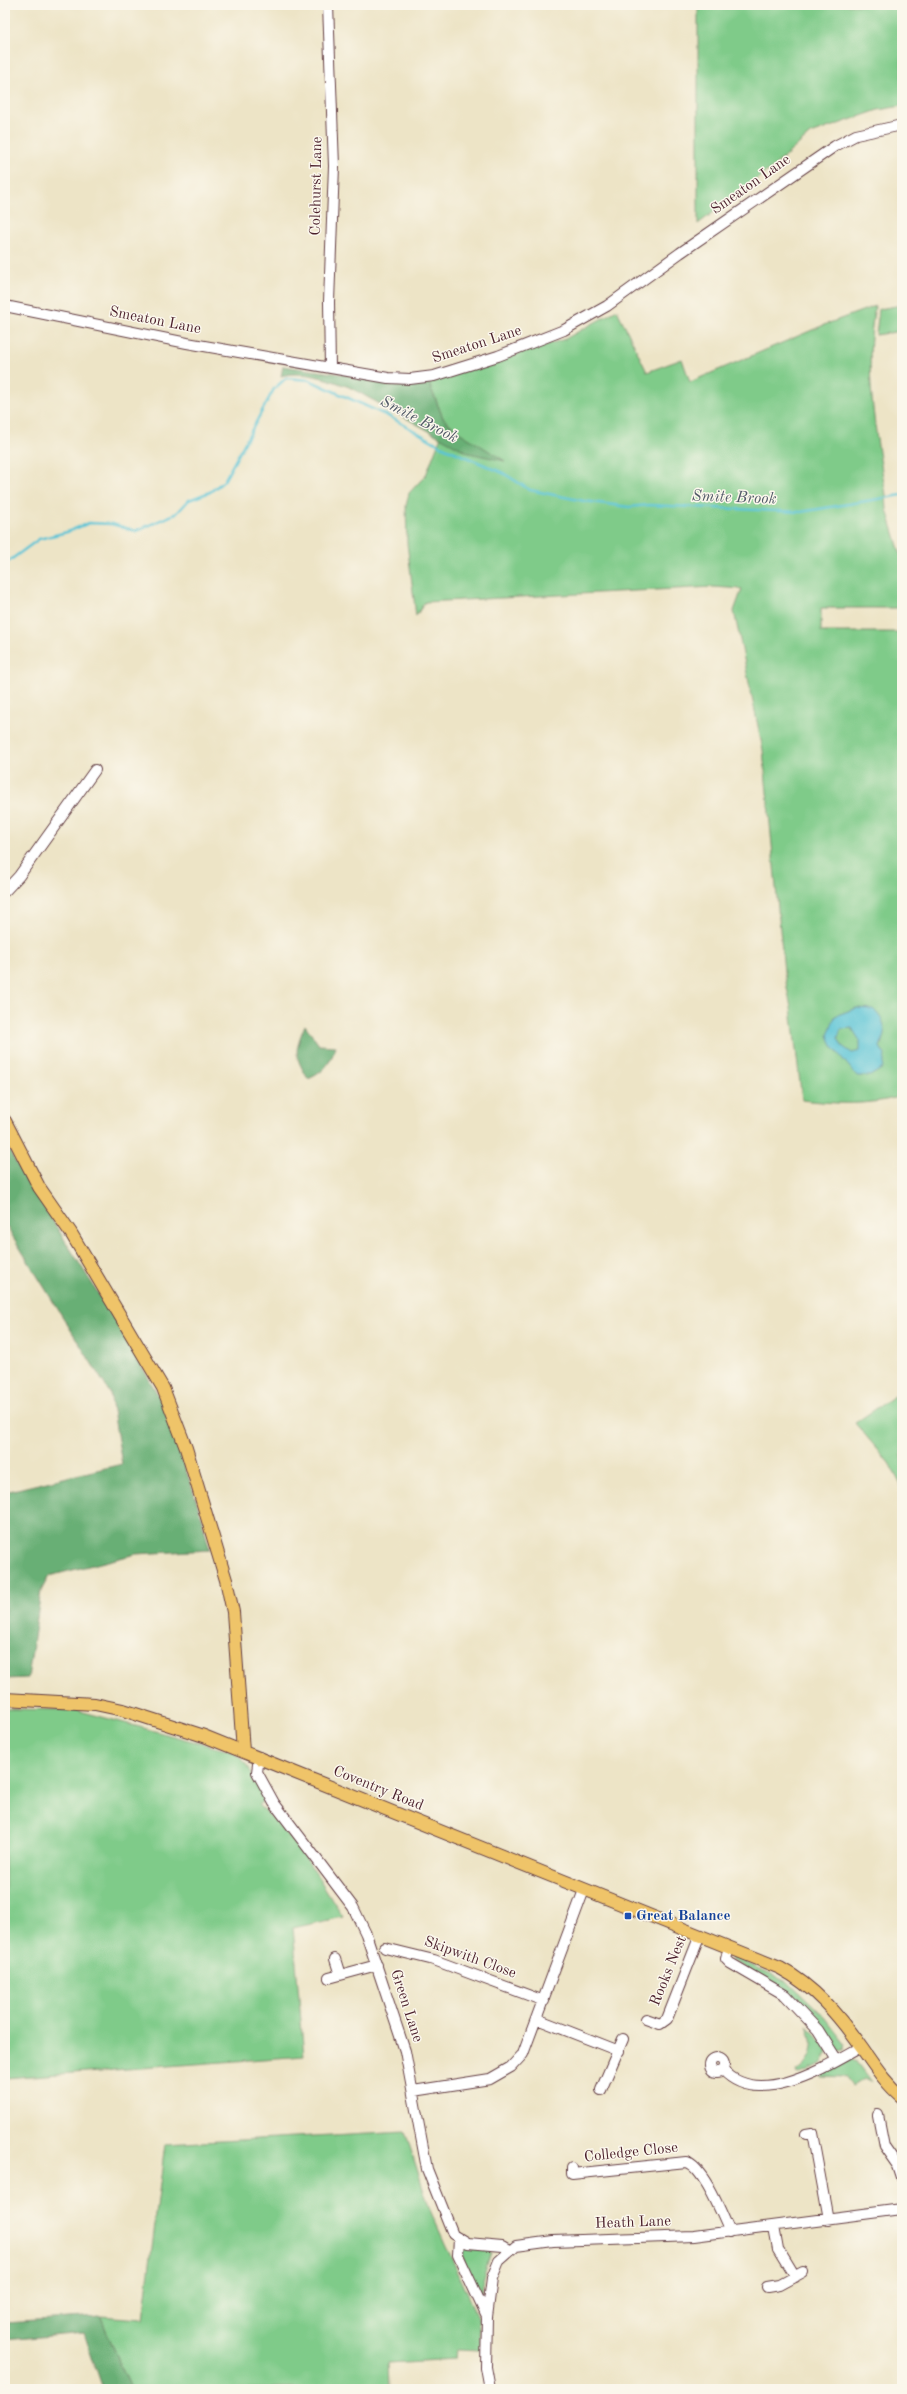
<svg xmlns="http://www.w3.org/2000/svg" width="907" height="2394" viewBox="0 0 907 2394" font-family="'Old Standard TT',serif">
	<rect width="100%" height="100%" fill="#fbf7ec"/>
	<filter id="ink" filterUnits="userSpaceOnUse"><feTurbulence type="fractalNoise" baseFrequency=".025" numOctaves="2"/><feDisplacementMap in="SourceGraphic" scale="8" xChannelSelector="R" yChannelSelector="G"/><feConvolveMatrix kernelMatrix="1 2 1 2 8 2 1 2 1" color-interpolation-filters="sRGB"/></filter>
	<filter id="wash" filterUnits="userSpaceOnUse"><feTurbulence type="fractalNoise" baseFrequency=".012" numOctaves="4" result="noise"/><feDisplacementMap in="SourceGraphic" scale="16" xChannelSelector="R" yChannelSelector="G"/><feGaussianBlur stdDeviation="0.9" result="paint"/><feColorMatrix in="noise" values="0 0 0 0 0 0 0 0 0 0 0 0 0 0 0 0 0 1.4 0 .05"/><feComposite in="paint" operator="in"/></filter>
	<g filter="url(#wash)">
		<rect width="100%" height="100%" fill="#ede4c6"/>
		<!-- green -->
		<path fill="#7fcb89" stroke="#64755a" d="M698,5H902V106L878,110L810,134L774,166L698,224Z
			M902,305V331L876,335L879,309Z
			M875,306C863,370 876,432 886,495L887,510L902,559V608H821V632H902V1096C868,1106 837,1104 802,1100L791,1008L784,972L763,750L734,611L742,589L713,587L425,602L416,616L407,543L406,506L409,493L426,475L441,436L469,453L468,440L443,418L428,381L565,339L617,310L647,372L682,359L690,382L824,325Z
			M902,1391V1487L889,1463L855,1423Z
			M5,1709L76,1710L233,1752L247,1764L265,1800L258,1805C295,1835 318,1877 343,1917L293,1928L304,2056L5,2078Z
			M731,1956L787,1981L824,2017L846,2045L844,2050L837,2051L781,1987L732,1961Z
			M808,2025L816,2033L828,2053L821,2064L797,2074L796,2071C813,2060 816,2043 808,2025Z
			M848,2058L857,2062L872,2082L864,2078L852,2086L845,2077L821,2076V2074Z
			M405,2131L430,2210L478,2317L481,2350L457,2349L456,2359L388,2363L389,2389H131L100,2316L143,2319L165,2144Z
			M458,2246L489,2250L491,2252L482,2281L480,2302Z"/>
		<!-- forest -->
		<path fill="#67af75" stroke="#586750" d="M283,366L397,382L428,381L443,418L454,429L505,461L469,453L349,387C327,379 304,370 281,376Z
			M305,1025L319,1045L336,1046C331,1062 324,1073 308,1079C294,1055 294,1052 305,1025Z
			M5,1140L12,1156L115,1320L161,1400L196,1499L210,1550L136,1554L49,1576L41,1591L28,1678L5,1679V1492L122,1464L110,1393L5,1224Z
			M100,2316L131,2389H103L84,2333L5,2340V2322Z"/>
		<!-- water -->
		<path fill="#5ac4d6" stroke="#527280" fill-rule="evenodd" d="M856,1008L873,1009C886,1022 887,1029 880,1047L885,1055L883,1068L870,1076H857L832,1046L828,1035L835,1016ZM852,1028L860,1041V1051L852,1053L842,1046L838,1038L841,1029Z"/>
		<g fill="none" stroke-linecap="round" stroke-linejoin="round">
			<!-- stream -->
			<path stroke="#5ac4d6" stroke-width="2.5" d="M5,564L39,539L67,532L89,523L112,524L136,531L177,513L189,500L210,492L224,481L274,389L286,378L309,380L390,417L443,447L503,473L530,490L584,501L629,507L649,505L801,512L902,495"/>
		</g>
	</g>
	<g filter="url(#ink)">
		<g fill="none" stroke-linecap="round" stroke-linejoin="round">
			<defs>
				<path id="minor" d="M328,5L334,166L329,302L330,368
					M5,306L187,343L388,378L410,379L434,376L498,356L564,330L607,306L680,253L835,146L856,135L902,125
					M5,891L19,876L95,770
					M259,1757L257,1772L274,1803L353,1907L366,1934L405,2051L427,2169L453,2234L468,2243L502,2246L509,2250
					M729,1947L726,1959L730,1963L785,1995L818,2030L837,2060
					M385,1948L434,1960L544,2001
					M335,1959L340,1975
					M329,1978L377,1965
					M537,2019L619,2051
					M646,2019L660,2024L667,2019L700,1935
					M710 2065a7 7 0 1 1 14 0a7 7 0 1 1-14 0Z
					M723,2070C759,2109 825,2067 861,2047
					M601,2090L623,2039
					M413,2091L490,2079L511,2067L523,2054L584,1890
					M878,2115L884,2146L898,2166L902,2178
					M806,2134L812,2133L828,2220
					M572,2168V2174L686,2162C704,2168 722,2215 730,2232
					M774,2227L778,2249L795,2277
					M459,2239L458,2255L487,2317
					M767,2287L779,2285L803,2272
					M490,2389L486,2367L487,2317L492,2278L499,2261L516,2246L553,2241L694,2236L902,2209"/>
				<path id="major" d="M5,1121L39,1187L71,1233L163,1388L186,1448L226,1580L233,1612L243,1751
					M5,1699L95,1704L123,1710L204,1736L780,1968C814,1986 839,2016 861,2047C874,2065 885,2083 902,2097"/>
			</defs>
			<!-- minor casing -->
			<use href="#minor" stroke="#623d42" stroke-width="12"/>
			<!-- major casing -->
			<use href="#major" stroke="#623d42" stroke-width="14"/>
			<!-- minor -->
			<use href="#minor" stroke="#fff" stroke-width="10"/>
			<!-- major -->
			<use href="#major" stroke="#efc469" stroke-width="12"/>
		</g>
	</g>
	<!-- markers -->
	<rect fill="#1a4fb4" stroke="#fbf7ec" stroke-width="1.5" x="624" y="1912" width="8" height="8" rx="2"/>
	<g text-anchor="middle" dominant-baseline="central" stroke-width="3" stroke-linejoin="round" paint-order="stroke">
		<!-- street labels -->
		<g font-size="15" fill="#4a1f2b" stroke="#fbf7ec">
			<text transform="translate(751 185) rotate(-35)">Smeaton Lane</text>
			<text transform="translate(317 186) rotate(-89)">Colehurst Lane</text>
			<text transform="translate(155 321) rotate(11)">Smeaton Lane</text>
			<text transform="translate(477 345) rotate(-18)">Smeaton Lane</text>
			<text transform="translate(378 1789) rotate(22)">Coventry Road</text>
			<text transform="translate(470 1958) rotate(20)">Skipwith Close</text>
			<text transform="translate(669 1971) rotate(-68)">Rooks Nest</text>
			<text transform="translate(406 2006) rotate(72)">Green Lane</text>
			<text transform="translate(631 2153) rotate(-6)">Colledge Close</text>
			<text transform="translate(633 2223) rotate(-2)">Heath Lane</text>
		</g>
		<!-- transit labels -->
		<g font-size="15" font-weight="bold" fill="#164399" stroke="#fbf7ec" text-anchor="start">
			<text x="636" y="1916">Great Balance</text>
		</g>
		<!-- water labels -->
		<g font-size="16" font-style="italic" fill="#505967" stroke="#fbf7ec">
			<text transform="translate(419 420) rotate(27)">Smite Brook</text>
			<text transform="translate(734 498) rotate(2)">Smite Brook</text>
		</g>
	</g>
	<!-- margin -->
	<rect width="907" height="2394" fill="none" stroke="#fbf7ec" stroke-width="20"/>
</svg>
